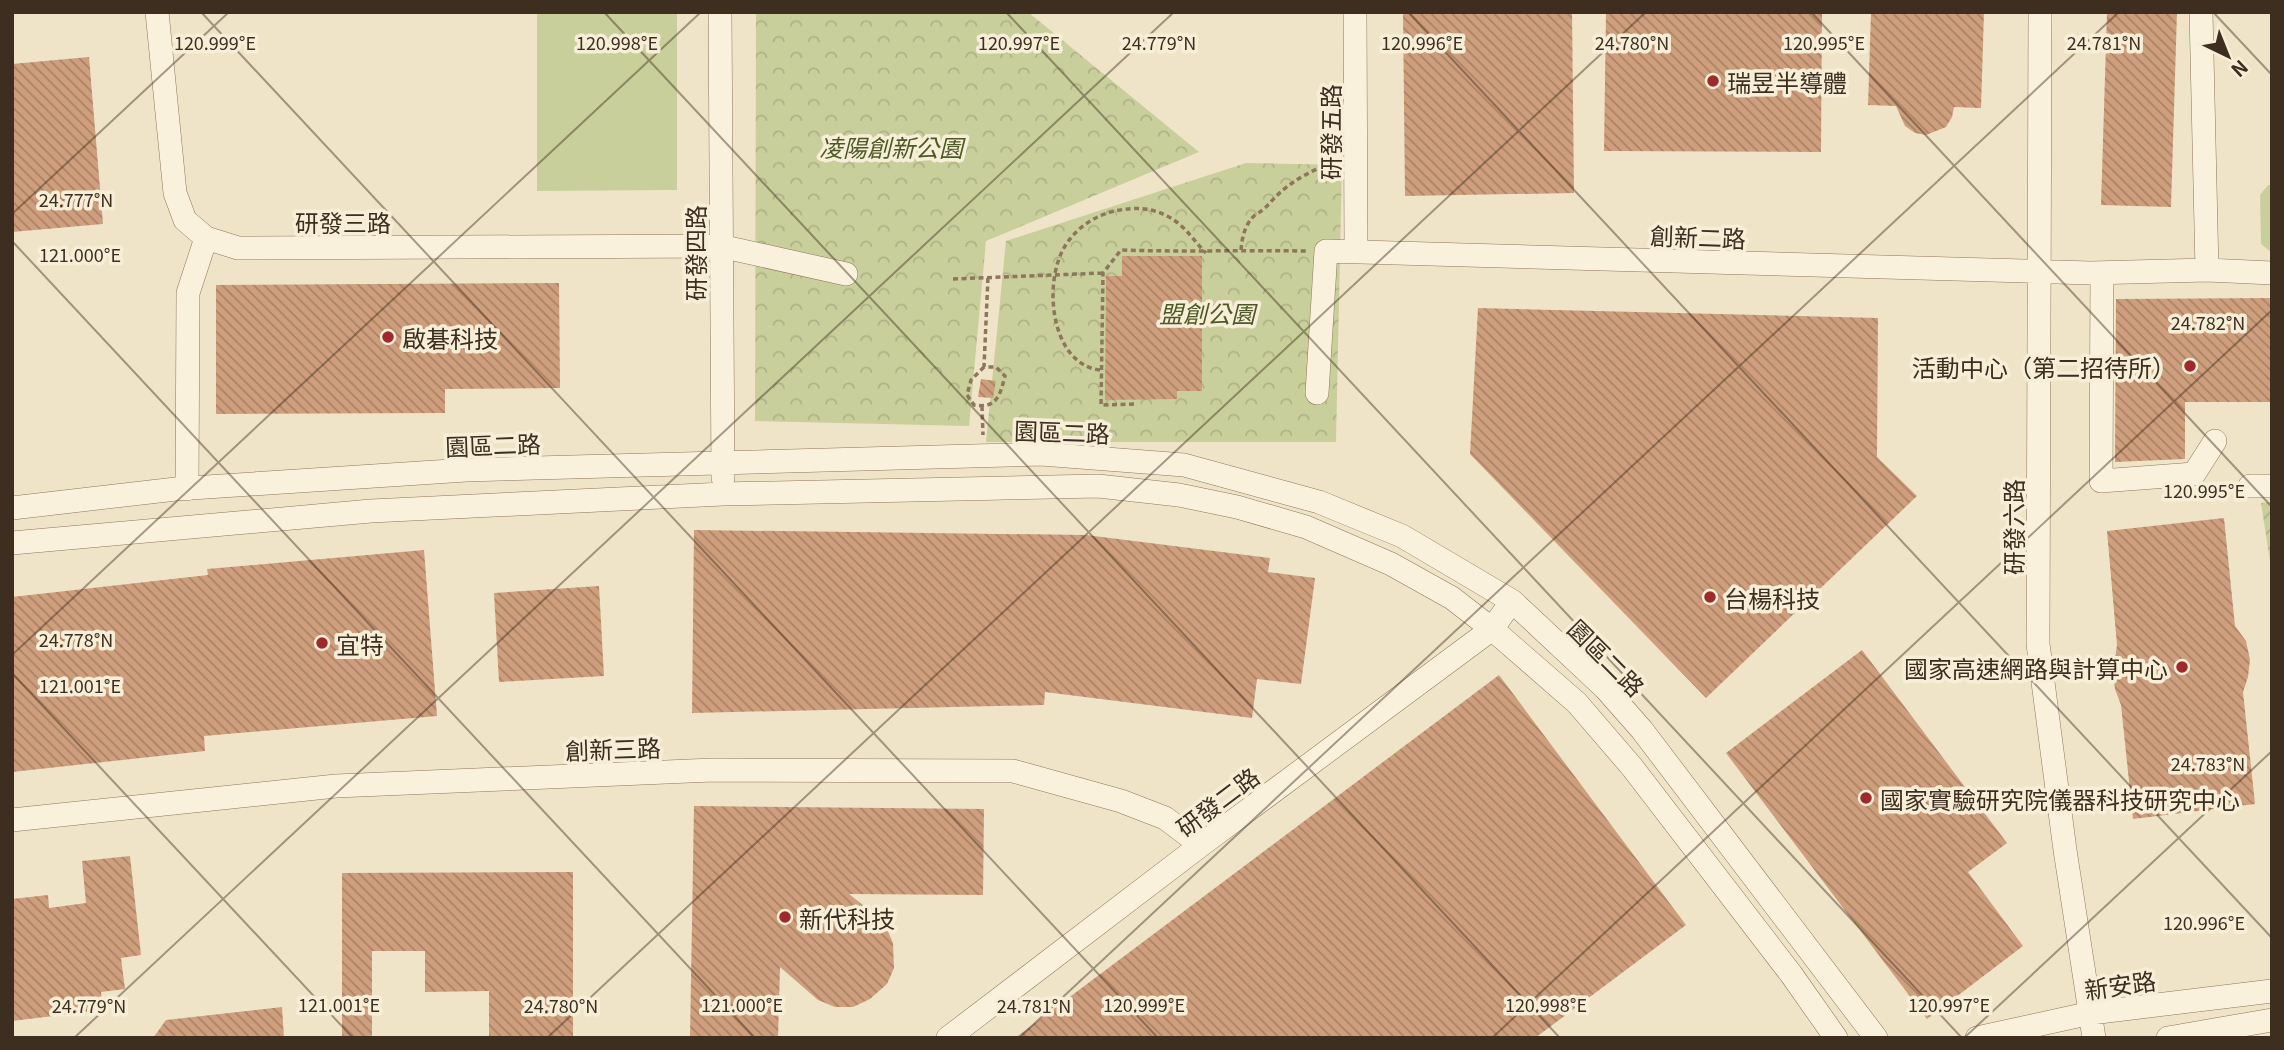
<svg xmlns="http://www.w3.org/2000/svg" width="2284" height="1050" viewBox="0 0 2284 1050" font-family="Georgia,'Noto Sans TC',serif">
	<defs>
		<pattern id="park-crowns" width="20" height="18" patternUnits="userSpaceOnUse" patternTransform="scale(1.75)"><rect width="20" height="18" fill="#c9cf9b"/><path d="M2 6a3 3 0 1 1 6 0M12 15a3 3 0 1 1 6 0" fill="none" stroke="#aeb285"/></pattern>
		<pattern id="garden-furrows" width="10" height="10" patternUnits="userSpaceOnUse" patternTransform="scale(1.75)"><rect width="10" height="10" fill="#c9cf9b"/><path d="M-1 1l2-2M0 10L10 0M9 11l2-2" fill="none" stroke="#aeb285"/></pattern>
		<pattern id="building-back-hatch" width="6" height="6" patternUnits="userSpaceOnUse" patternTransform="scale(1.75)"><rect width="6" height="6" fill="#cf9f7d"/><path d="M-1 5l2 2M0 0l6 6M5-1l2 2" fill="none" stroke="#a98266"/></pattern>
	</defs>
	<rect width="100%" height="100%" fill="#f0e4c8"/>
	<!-- grass -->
	<path fill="#c9cf9b" d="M537,12H677V190L537,191Z
		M2268,185H2272V253L2261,244L2260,195Z"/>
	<!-- park -->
	<path fill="url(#park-crowns)" d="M756,12H1028L1199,152L986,241L969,426L755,421Z
		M1246,163L1342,165L1336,442H986L1006,241Z"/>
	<!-- garden -->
	<path fill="url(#garden-furrows)" d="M2272,502V574L2261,503Z"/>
	<!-- building -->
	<path fill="url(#building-back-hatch)" d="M1403,12H1572L1574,193L1405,196Z
		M1606,12H1822L1821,152L1604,151Z
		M1871,12H1984L1981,108L1954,107L1952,117L1946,127L1926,135L1915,133L1905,126L1896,106L1868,105Z
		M2107,12H2177L2171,207L2101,205Z
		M89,57L103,224L12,232V64Z
		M1122,256H1202V391H1177V399L1105,400L1106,276H1122Z
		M559,283L560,388L445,389V413L216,414V285Z
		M2272,298V402H2185V459L2115,462L2116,299Z
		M1478,308L1878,318L1877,457L1917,496L1706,698L1470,454Z
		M981,379L996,381L993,398L978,397Z
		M2224,518L2235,626L2246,641L2250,660L2248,677L2243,692L2255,804L2133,819L2121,705L2115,689L2113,673L2117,645L2107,531Z
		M694,530L1086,535L1270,558L1268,572L1315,578L1301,684L1257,679L1252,718L1045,692L1044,705L692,713Z
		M424,550L437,716L204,736L205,751L12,772V597L208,575L207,569Z
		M599,586L604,676L499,682L494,593Z
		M1862,650L2007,843L1968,872L2023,946L1927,1019L1726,753Z
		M1499,675L1686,925L1535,1038H1015Z
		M694,806L984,809L983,895L849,894L884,922L893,943L894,968L887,984L870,999L853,1007H835L818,1000L780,967L778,1038H690Z
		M130,856L141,955L121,958L125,989L101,992L103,1010L12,1021V899L48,895L49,908L86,903L82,861Z
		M573,872V1036L489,1037V991L425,992V951H372V1038H342V873Z
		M282,1007L284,1038H153L166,1020Z"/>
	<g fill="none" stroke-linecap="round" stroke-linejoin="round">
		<defs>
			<path id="minor" d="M157,12L175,193L185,220L206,238L238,248L720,246L846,274
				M720,12L723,478
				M1355,12L1356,250
				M2040,12L2038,644L2065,850L2094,1038
				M2201,12L2207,270
				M2102,273L2101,481L2194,474L2215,441
				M1317,393L1326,251L2091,273L2207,270L2272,273
				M2250,486H2272
				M187,489L188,293L206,238
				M12,508L176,489L466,470L1041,454L1184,465L1319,502L1402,536L1512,601L1605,688L1642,730L1876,1038
				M12,543L371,511L723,494L1098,486L1179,495L1237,507L1306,527L1391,564L1452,598L1492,629L1577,703L1632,767L1791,974L1836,1038
				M12,820L336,786L713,770L1013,771L1121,801L1165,818L1201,845
				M948,1038L1201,845L1492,629L1512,601
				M1977,1038L2091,1013L2272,991
				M2168,1038L2272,1020"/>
		</defs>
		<!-- minor casing -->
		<use href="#minor" stroke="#8d765c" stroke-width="24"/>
		<!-- path -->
		<path stroke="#8d765c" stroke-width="3.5" stroke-dasharray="5 3.5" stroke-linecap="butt" d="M1241,250C1242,237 1245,224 1255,215C1260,212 1264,209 1268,205C1286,184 1307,172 1332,163
			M953,279L1103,273
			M984,367L971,380L967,395L974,405C997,409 1000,395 1005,376L996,367H984L988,277
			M1100,370C1048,364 1041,273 1070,239C1081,225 1097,215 1115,211C1133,207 1150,207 1167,216C1185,225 1193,240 1206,253
			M1134,404L1101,405L1103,273L1121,250C1183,252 1244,250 1306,251
			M982,406L983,435"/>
		<!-- minor -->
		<use href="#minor" stroke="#faf1dc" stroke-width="23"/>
	</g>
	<!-- ticks -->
	<path fill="none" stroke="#3d2e20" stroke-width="2" stroke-opacity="0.45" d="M201,12L1158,1038M604,12L1560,1038M1006,12L1962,1038M1408,12L2272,938M1811,12L2272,507M2213,12L2272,75M12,214L229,12M12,241L755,1038M12,655L701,12M12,673L353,1038M74,1038L1174,12M547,1038L1646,12M1019,1038L2119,12M1492,1038L2272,310M1964,1038L2272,751"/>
	<!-- markers -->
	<g fill="#9e2a2b" stroke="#f7eed8" stroke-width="2.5">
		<circle cx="1713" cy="81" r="7"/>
		<circle cx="388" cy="337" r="7"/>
		<circle cx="2190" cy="366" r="7"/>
		<circle cx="1710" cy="597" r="7"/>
		<circle cx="322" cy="643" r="7"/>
		<circle cx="2182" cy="667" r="7"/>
		<circle cx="1866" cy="798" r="7"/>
		<circle cx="785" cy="917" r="7"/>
	</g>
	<g text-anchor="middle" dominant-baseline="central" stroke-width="7" stroke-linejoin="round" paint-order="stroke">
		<!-- poi labels -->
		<g font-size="24" fill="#3d2e20" stroke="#f7eed8" text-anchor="start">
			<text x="1727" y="81">瑞昱半導體</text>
			<text x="402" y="337">啟碁科技</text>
			<text x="2176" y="366" text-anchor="end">活動中心（第二招待所）</text>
			<text x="1724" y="597">台楊科技</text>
			<text x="336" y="643">宜特</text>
			<text x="2168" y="667" text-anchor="end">國家高速網路與計算中心</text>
			<text x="1880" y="798">國家實驗研究院儀器科技研究中心</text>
			<text x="799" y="917">新代科技</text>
		</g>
		<!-- street labels -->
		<g font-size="24" fill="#3d2e20" stroke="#f7eed8">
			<text transform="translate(1329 132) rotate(-90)">研發五路</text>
			<text x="343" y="221">研發三路</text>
			<text transform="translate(1698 236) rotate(2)">創新二路</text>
			<text transform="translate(694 253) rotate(-90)">研發四路</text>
			<text transform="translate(1062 431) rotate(2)">園區二路</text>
			<text transform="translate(493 444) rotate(-2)">園區二路</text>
			<text transform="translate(2012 527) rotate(-90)">研發六路</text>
			<text transform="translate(1607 657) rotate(45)">園區二路</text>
			<text transform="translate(613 748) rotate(-2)">創新三路</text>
			<text transform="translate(1217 801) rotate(-37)">研發二路</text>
			<text transform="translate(2120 984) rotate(-8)">新安路</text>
		</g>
		<!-- park labels -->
		<g font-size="24" font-style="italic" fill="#4d5a26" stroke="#f7eed8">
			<text x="891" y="146">凌陽創新公園</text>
			<text x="1207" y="312">盟創公園</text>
		</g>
	</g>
	<g font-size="18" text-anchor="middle" fill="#3d2e20" stroke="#f7eed8" stroke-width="7" stroke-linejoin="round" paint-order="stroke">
		<text x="1159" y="50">24.779°N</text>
		<text x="1632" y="50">24.780°N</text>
		<text x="2104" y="50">24.781°N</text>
		<text x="215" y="50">120.999°E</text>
		<text x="617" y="50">120.998°E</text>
		<text x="1019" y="50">120.997°E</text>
		<text x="1422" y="50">120.996°E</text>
		<text x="1824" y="50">120.995°E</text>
		<text x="76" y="207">24.777°N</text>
		<text x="80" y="262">121.000°E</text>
		<text x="2208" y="330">24.782°N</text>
		<text x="2204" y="498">120.995°E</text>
		<text x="76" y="647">24.778°N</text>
		<text x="80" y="693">121.001°E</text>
		<text x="2208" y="771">24.783°N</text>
		<text x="2204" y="930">120.996°E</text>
		<text x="339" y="1012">121.001°E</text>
		<text x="742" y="1012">121.000°E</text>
		<text x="1144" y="1012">120.999°E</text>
		<text x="1546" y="1012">120.998°E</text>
		<text x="1949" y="1012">120.997°E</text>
		<text x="89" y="1013">24.779°N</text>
		<text x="561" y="1013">24.780°N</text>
		<text x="1034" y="1013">24.781°N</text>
	</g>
	<!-- border -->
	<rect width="2284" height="1050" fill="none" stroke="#3d2e20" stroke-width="28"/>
	<!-- north arrow -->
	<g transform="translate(2228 56) rotate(137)" stroke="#f7eed8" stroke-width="5" paint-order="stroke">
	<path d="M0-5L12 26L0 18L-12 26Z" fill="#3d2e20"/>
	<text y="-10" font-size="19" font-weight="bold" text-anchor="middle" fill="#3d2e20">N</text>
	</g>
</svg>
